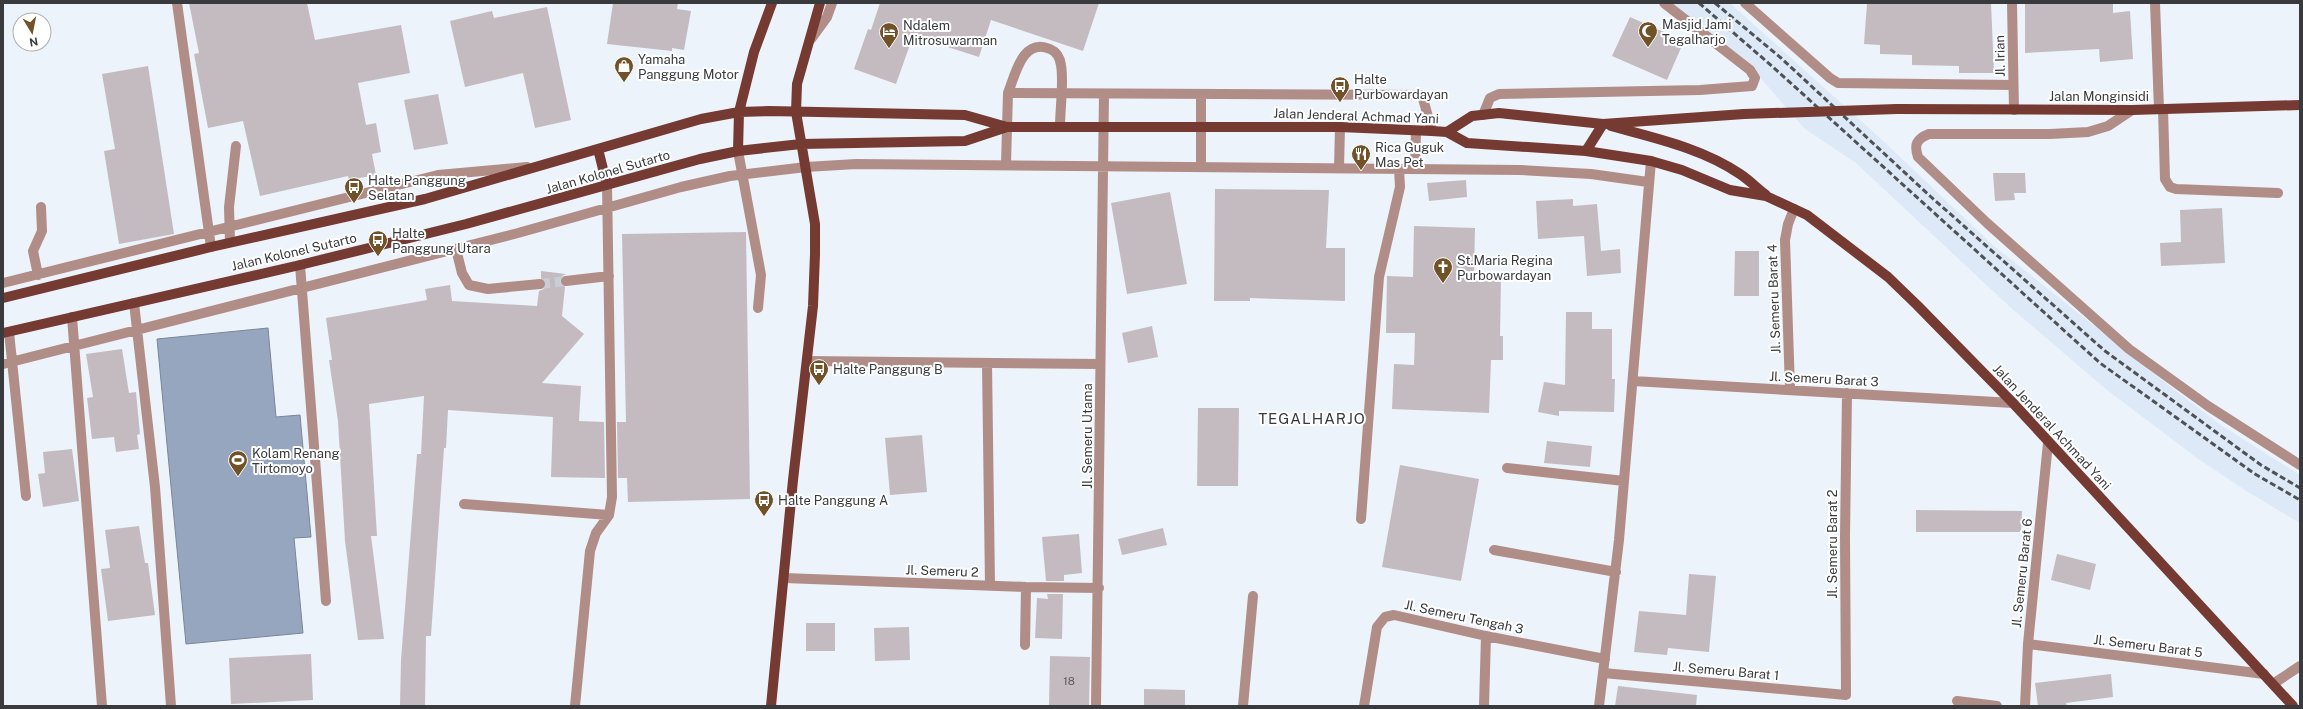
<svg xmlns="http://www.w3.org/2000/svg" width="2303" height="709" viewBox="0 0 2303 709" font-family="'Public Sans',sans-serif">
	<rect width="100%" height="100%" fill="#ecf3fb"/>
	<!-- built -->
	<path fill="#dde9f7" d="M1669,3H1730L1880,138L1994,246L2176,391L2221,425L2300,475V523L2248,492L2197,458L2107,390L2010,307L1856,163L1805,129L1750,66Z"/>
	<!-- water -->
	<path fill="#97a6bf" stroke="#7a8698" d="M268,328L276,417L300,415L311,537L294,538L303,633L186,644L157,339Z"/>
	<!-- building -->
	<path fill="#c4bbc1" d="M189,3H307L315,40L401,25L410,73L358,83L366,125L376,123L381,152L372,154L376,175L349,180L348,176L260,196L243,121L208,128L194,54L199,53Z
		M613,3H678L677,9L691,11L684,50L672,48V51L607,44Z
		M880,3H1099L1083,51L991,20L979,57L913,36L896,84L854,69L868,29L871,30Z
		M1867,3H1991L1994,73H1959V66L1912,65V55L1880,54V45L1864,44Z
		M2025,3H2113V13L2130,11L2133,59L2100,62L2099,49L2025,53Z
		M547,7L571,120L535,128L523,73L465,87L450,21L492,11L494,18Z
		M1630,17L1684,41L1667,80L1612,56Z
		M148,66L174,234L119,244L104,151L115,149L102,74Z
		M438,94L448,144L414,150L404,100Z
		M1993,173H2025L2026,193H2014L2015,200L1995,201Z
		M1466,180L1467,197L1429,201L1427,183Z
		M1215,189L1329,190L1326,248H1345V301L1250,298V301H1214Z
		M1170,192L1187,284L1127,294L1111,203Z
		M1573,199V206L1597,204L1601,251L1620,249L1621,273L1587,276L1584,236L1538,239L1536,201Z
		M2222,208L2225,263L2161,266L2160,243L2181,242L2180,210Z
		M1414,226L1475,228L1474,277L1501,278L1500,336H1503V360H1491L1489,413L1392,409L1394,364L1414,365L1415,333H1386L1387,276L1413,277Z
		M746,232L750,499L628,502L627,478H618L617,422H626L622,234Z
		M1735,251H1759V296H1734Z
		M541,271L566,274L562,276L560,281L565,287L562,316L584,334L542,383L581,386L579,421L604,422L605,478L551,477L553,417L448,410L446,448H444L431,636H426L425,706H400L401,660L417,454H421L424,396L369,404L377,536H371L384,639L358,640L345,541L338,421L329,360H332L326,318L427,300L425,289L450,285L452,301L537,306L539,291L544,289L546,284L541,278Z
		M1566,312H1592V329H1612V379H1615L1614,412L1559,411V416L1538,412L1544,382L1565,385Z
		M1152,326L1158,357L1128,363L1122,333Z
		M122,349L129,393L136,392L140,434L137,435L139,449L116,452L114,437L92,439L87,398L93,397L86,354Z
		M1198,408H1239L1238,486H1197Z
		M922,435L927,492L890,495L885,438Z
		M1547,441L1592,446L1590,467L1544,463Z
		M72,449L79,501L43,507L38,474L45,473L43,452Z
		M1400,465L1479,479L1461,581L1382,567Z
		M1916,510L2022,511L2021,532H1916Z
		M139,526L145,563H148L155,615L108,621L101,569L110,568L105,530Z
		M1163,528L1167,545L1122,555L1118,539Z
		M1079,534L1082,573L1064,575V581H1046L1042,537Z
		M2057,554L2096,564L2090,590L2051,580Z
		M1689,574L1716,576L1709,652L1668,648L1667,655L1634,652L1639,611L1686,615Z
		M1047,594H1063L1062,639L1035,638L1037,598L1048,599Z
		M806,623H835V651H806Z
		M909,627L910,660L875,661L874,628Z
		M311,654L313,700L231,704L229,658Z
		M1050,656L1090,657L1089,706H1049Z
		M2111,674L2113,697L2066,703L2067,706H2038L2035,683Z
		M1618,686L1697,695L1696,706H1615Z
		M1144,689L1185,690V706H1144Z"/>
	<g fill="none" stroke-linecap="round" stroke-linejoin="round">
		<!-- minor-tunnel -->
		<path stroke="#c8ced5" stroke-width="10" stroke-dasharray="10 5" stroke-linecap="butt" d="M540,284L566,281"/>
		<!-- minor -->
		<path stroke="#b18d87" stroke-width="10" d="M177,3L211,247
			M1745,3L1830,78L1838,83L2013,85
			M2012,3L2014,110
			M2155,3L2159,109
			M811,39L827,17L832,3
			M1008,93C1015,76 1022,37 1050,49C1057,52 1060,58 1061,65C1064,83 1060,108 1060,127
			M2163,109L2165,179L2170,187L2176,189L2278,193
			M2132,110L2108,126L2088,132L2050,134H1929C1916,139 1914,145 1918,157L1987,223L2129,349L2208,406L2300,465
			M1483,115L1490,98L1499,94L1700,90L1752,86L1755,78L1750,70L1664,3
			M738,151L761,275L758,308
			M1006,164L1008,93L1422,95L1432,131
			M1201,167V94
			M1339,168L1340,127
			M1415,169L1416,131
			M230,242L229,207L236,146
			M456,249L462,273L469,285L488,289L540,284
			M300,265L326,601
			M38,275L33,251L42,231L41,207
			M566,281L609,276
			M3,283L438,175L527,167
			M134,303L155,487L171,706
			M72,317L102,706
			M9,332L26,496
			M807,361L1100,364
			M987,363L990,586
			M3,364L518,233L681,187L730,176L806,167L856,164L1520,170L1591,174L1648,182
			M1633,381L2013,403
			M1790,389L1785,240L1788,224L1794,209
			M1507,468L1624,481
			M464,504L609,515
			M1361,519L1379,277L1400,187L1399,169
			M1494,550L1616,572
			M784,578L1026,587L1099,588
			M2028,644L2264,674
			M1025,645L1026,587
			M1603,673L1846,695L1845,536L1847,393
			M2273,684L2300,666
			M1957,701L1997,706
			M575,706L590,551L596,533L609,515L612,497L607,185
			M1096,706L1104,94
			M1243,706L1253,596
			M1364,706L1377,627L1385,617L1394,615L1486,636L1605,659
			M1484,706L1486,636
			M1599,706L1619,540L1651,161
			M2025,706L2028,644L2048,443"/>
		<!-- major -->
		<path stroke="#753a31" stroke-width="10" d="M1897,109L2132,110L2300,105
			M1611,126C1654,138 1702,148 1740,174C1749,180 1757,188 1766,195
			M1447,132L1472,116L1499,113L1603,124L1744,114
			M598,149L607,185
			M738,151L739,112L754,52L772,3
			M1586,151L1603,124
			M3,298L211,247L425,199L701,119L739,112L769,111L965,115L1007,127
			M3,333L300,265L466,224L700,159L738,151L801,144L965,141L1007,127H1340L1432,131L1447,132L1467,143L1586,151L1651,161L1682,170L1730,190L1766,196L1807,215L1888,277L1917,305L2013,403L2293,706
			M771,706L793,480L813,306L815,254V224L796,112L797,84L820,3"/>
		<!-- rail -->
		<path stroke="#4e5155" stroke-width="3" stroke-dasharray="6 3" stroke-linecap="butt" d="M1699,3L1773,67L2100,363L2255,474L2300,500
			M1715,3L1781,58L1930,196L2105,351L2261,465L2300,488"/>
		<!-- major-bridge -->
		<path stroke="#753a31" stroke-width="10" d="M1744,114L1897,109"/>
	</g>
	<!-- icons -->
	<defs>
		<symbol id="mosque-pin" viewBox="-11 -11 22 30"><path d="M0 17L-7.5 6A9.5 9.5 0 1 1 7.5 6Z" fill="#715127" stroke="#fff"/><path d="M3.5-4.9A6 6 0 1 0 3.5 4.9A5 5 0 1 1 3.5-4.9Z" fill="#fff"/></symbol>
		<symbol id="hotel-pin" viewBox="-11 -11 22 30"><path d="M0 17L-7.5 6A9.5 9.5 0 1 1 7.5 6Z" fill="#715127" stroke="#fff"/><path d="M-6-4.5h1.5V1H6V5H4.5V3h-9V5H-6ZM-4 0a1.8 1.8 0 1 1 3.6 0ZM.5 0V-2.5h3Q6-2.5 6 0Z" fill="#fff"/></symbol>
		<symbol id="shop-pin" viewBox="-11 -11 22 30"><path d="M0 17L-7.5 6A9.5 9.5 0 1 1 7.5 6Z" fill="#715127" stroke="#fff"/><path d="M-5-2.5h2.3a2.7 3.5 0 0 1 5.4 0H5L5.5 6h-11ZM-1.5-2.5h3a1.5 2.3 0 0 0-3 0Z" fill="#fff"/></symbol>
		<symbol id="bus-pin" viewBox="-11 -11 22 30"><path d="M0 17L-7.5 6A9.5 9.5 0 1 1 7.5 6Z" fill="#715127" stroke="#fff"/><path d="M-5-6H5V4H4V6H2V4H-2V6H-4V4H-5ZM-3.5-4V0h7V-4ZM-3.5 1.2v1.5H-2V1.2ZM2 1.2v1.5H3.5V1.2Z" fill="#fff"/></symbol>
		<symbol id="restaurant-pin" viewBox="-11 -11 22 30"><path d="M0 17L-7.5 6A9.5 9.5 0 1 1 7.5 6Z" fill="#715127" stroke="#fff"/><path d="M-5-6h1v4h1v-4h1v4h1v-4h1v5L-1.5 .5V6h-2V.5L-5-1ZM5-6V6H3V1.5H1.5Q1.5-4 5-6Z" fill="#fff"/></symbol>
		<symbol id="church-pin" viewBox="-11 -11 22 30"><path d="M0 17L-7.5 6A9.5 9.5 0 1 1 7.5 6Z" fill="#715127" stroke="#fff"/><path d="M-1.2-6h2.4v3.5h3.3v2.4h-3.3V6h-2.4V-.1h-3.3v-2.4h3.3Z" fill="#fff"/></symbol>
		<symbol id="stadium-pin" viewBox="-11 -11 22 30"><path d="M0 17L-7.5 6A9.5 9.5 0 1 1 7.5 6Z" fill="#715127" stroke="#fff"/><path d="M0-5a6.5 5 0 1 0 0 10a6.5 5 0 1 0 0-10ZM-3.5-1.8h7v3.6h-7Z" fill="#fff"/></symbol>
	</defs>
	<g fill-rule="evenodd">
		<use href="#mosque-pin" x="1637" y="20" width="22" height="30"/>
		<use href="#hotel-pin" x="878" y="21" width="22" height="30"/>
		<use href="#shop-pin" x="613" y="55" width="22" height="30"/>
		<use href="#bus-pin" x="1329" y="75" width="22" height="30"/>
		<use href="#restaurant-pin" x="1350" y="143" width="22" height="30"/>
		<use href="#bus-pin" x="343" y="176" width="22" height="30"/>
		<use href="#bus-pin" x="367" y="229" width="22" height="30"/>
		<use href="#church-pin" x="1432" y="256" width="22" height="30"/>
		<use href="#bus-pin" x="808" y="358" width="22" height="30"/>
		<use href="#stadium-pin" x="227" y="449" width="22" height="30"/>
		<use href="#bus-pin" x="753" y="489" width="22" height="30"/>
	</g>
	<g text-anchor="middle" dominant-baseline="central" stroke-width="4" stroke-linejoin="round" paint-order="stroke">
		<!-- number labels -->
		<g font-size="11" fill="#5b5a5e">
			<text x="1069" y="681">18</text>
		</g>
		<!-- poi labels -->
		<g font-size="13" fill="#383a3d" stroke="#fff" text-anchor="start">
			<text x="1662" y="24">Masjid Jami<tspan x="1662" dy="15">Tegalharjo</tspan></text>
			<text x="903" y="25">Ndalem<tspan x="903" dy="15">Mitrosuwarman</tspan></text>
			<text x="638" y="59">Yamaha<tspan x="638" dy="15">Panggung Motor</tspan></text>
			<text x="1354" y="79">Halte<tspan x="1354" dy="15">Purbowardayan</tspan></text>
			<text x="1375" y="147">Rica Guguk<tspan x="1375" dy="15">Mas Pet</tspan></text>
			<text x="368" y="180">Halte Panggung<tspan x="368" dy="15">Selatan</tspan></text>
			<text x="392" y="233">Halte<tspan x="392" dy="15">Panggung Utara</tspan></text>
			<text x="1457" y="260">St.Maria Regina<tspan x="1457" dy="15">Purbowardayan</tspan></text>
			<text x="833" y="369">Halte Panggung B</text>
			<text x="252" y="453">Kolam Renang<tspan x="252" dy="15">Tirtomoyo</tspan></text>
			<text x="778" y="500">Halte Panggung A</text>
		</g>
		<!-- street labels -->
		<g font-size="13" fill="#383a3d" stroke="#fff">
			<text transform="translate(2000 56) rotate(-91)">Jl. Irian</text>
			<text x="2099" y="96">Jalan Monginsidi</text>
			<text transform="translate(1356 116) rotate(2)">Jalan Jenderal Achmad Yani</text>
			<text transform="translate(608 172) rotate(-16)">Jalan Kolonel Sutarto</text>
			<text transform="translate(294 252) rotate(-13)">Jalan Kolonel Sutarto</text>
			<text transform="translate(1774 299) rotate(-92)">Jl. Semeru Barat 4</text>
			<text transform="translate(1824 379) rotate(3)">Jl. Semeru Barat 3</text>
			<text transform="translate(2052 427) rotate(47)">Jalan Jenderal Achmad Yani</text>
			<text transform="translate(1087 436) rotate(-90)">Jl. Semeru Utama</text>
			<text transform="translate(1832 544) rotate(-90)">Jl. Semeru Barat 2</text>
			<text transform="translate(942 571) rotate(2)">Jl. Semeru 2</text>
			<text transform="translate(2022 573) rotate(-84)">Jl. Semeru Barat 6</text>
			<text transform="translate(1464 617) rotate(12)">Jl. Semeru Tengah 3</text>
			<text transform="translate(2148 646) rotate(7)">Jl. Semeru Barat 5</text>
			<text transform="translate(1726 671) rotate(5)">Jl. Semeru Barat 1</text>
		</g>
		<!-- quarter labels -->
		<g font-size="15" letter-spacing="1" fill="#383a3d" stroke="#fff">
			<text x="1312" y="418">TEGALHARJO</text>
		</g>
	</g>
	<!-- border -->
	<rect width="2303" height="709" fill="none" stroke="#383a3d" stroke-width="8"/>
	<!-- north arrow -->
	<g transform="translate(32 32) rotate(170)"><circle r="19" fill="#ffffff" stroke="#afb0b1"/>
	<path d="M0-3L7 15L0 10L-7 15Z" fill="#715127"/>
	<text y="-6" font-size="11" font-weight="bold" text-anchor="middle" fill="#383a3d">N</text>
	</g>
</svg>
